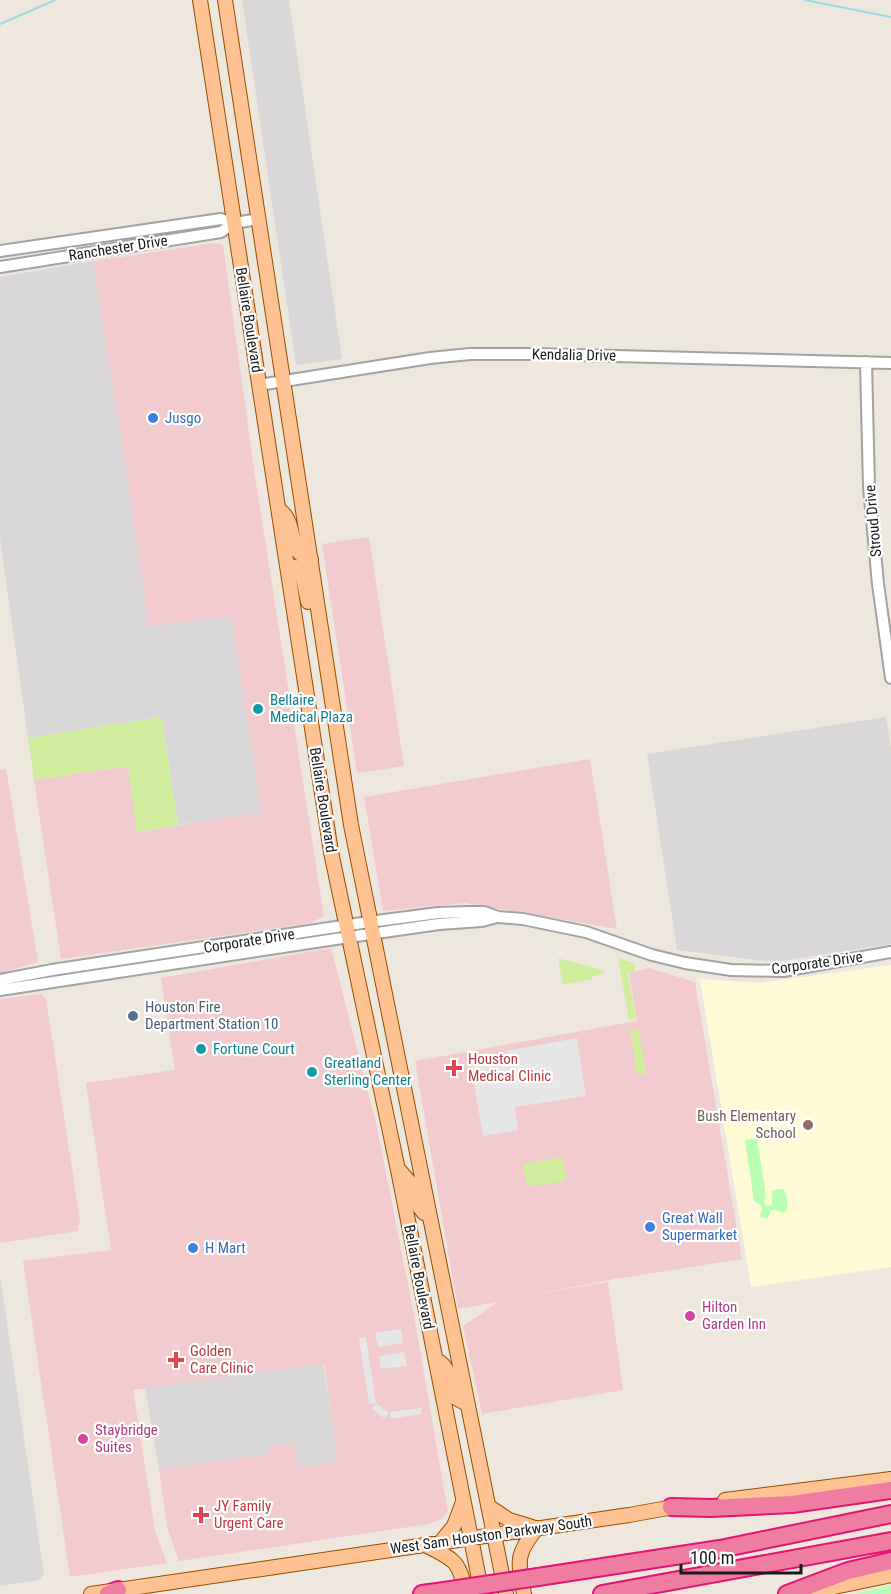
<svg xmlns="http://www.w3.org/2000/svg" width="891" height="1594" viewBox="0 0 891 1594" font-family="'Roboto Condensed',sans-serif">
	<rect width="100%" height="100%" fill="#eee7de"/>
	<!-- residential -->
	<path fill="#d9d7d7" d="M242,0H289L342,359L296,365Z
		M93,261L130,493L149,626L231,615L262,812L178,825L162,717L28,738L0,538V277Z
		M886,717L891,748V944L775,962L677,950L647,754Z
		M0,1275L44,1574L39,1580L0,1586Z
		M323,1363L338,1463L297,1468L293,1443L268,1454L159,1470L145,1388Z"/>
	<!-- commercial -->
	<path fill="#f1cbce" d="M215,243L223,245L255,476L324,916L311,923L61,959L34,780L128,766L138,832L262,812L231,615L149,627L130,493L93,261Z
		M369,537L404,766L357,773L322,544Z
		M590,759L617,929L465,903L383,911L364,797Z
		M6,769L38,962L0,973V770Z
		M331,948L377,1127L413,1310L448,1512L442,1519L429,1524L179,1561L167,1527L159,1470L268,1454L267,1447L293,1443L297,1467L337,1462L324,1363L133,1390L155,1531L167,1563L70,1577L23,1261L111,1250L86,1083L175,1070L161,978Z
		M649,968L695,982L742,1259L615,1279L527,1296L608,1282L623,1390L482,1414L463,1326L498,1302L458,1309L415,1061L637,1021L629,973Z
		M41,994L46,999L80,1221L77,1231L0,1243V999Z"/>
	<!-- education -->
	<path fill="#fffad6" d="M891,965V1267L751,1287L700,979L760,983Z"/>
	<!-- grass -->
	<path fill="#d0ee9e" d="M162,717L178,825L137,832L128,766L34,780L28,738Z
		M558,958L600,969L604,971V974L592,976V979L563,985Z
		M618,958L634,963L635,971L628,973L636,1019L629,1020Z
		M638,1029L646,1073L637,1075L630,1030Z
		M563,1157L566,1181L527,1187L523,1164Z"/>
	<!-- park -->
	<path fill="#b8feb5" d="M757,1138L766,1195L764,1203L767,1206L772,1205V1191L778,1189H783L787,1195V1210L783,1213L774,1209L770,1211L768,1218L760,1217L762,1206L754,1201L745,1140Z
		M891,1585V1594H855Z"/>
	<!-- parking -->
	<path fill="#e7e7e7" d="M577,1038L586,1096L515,1107L518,1130L483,1136L471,1067L508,1060L507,1051Z
		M401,1329L403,1343L378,1347L375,1333Z
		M366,1337L376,1403L389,1413L384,1418L372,1409L376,1403L369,1404L359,1338Z
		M404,1352L407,1366L381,1369L379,1356Z
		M421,1408L422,1414L391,1419L390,1412Z"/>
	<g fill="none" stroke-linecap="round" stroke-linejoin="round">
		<!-- stream -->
		<path stroke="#9adae0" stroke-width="2" d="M805,0L891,17
			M0,24L55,0"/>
		<defs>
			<path id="minor" d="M0,251L221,219L234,223L259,219
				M0,267L221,232L234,223
				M866,362L869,487L878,584L891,678
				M259,385L430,358L470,354H536L891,363
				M0,980L52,970L369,922L438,913L469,912H484L498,917L523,919L586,932L652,955L685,963L731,970L783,971L891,952
				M0,990L349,937L439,924L482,921L497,917"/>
			<path id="major" d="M200,0L331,852L398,1170L482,1594
				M225,0L351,825L506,1594
				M282,512C297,525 287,555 311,559
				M287,565L299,568L302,573L308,602
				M400,1171L412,1185L417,1204L424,1213
				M440,1362C450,1370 452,1386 456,1398L467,1404
				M725,1500L891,1479
				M488,1506L509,1520L532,1527
				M440,1543L454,1526L463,1502
				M425,1545C455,1560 459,1560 466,1594
				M810,1592L891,1575
				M91,1594L629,1515L679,1506
				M524,1594C518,1561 515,1555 537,1528"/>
			<path id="highway" d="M671,1507L711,1508L792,1504L891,1490
				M538,1577L720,1549L891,1514
				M108,1594L118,1590
				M422,1594L444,1591
				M602,1594L891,1541
				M787,1594L848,1571L891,1561"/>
		</defs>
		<!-- minor casing -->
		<use href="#minor" stroke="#a2a2a2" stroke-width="14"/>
		<!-- major casing -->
		<use href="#major" stroke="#914e00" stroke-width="16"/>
		<!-- highway casing -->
		<use href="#highway" stroke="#e41376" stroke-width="20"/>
		<!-- minor -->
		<use href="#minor" stroke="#fff" stroke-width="10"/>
		<!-- major -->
		<use href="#major" stroke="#ffc292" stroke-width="14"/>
		<!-- highway -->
		<use href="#highway" stroke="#ee7da1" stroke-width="16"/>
		<defs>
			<path id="highway-bridge" d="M444,1591L538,1577"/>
		</defs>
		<!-- highway-bridge casing -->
		<use href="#highway-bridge" stroke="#e41376" stroke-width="20" stroke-linecap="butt"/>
		<!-- highway-bridge -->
		<use href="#highway-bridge" stroke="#ee7da1" stroke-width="16"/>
	</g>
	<!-- markers -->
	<g fill="#3f7fe0" stroke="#fff" stroke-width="2">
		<circle cx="153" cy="418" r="6"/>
		<circle cx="650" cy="1227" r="6"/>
		<circle cx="193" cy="1248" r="6"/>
	</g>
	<g fill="#0f9aa8" stroke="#fff" stroke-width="2">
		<circle cx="258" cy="709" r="6"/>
		<circle cx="201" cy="1049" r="6"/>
		<circle cx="312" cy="1072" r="6"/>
	</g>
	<circle fill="#5c6f8a" stroke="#fff" stroke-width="2" cx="133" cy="1016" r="6"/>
	<g fill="#e0444e" stroke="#fff" stroke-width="2">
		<path d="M451 1059h6v6h6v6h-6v6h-6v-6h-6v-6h6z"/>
		<path d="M173 1351h6v6h6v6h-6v6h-6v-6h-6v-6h6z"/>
		<path d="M198 1506h6v6h6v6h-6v6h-6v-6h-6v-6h6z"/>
	</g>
	<circle fill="#8d6e63" stroke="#fff" stroke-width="2" cx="808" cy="1125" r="6"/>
	<g fill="#d1479c" stroke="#fff" stroke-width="2">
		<circle cx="690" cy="1316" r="6"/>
		<circle cx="83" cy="1439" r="6"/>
	</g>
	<g text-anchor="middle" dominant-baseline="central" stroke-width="4.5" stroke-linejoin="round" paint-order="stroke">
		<!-- street labels -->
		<g font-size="15" fill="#1b1b1b" stroke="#fff">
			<text transform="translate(118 248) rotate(-9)">Ranchester Drive</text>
			<text transform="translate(249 320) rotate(81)">Bellaire Boulevard</text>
			<text transform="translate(574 355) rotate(1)">Kendalia Drive</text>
			<text transform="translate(873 521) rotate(-95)">Stroud Drive</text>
			<text transform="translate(323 800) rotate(81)">Bellaire Boulevard</text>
			<text transform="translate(249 941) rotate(-9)">Corporate Drive</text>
			<text transform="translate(817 963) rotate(-8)">Corporate Drive</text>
			<text transform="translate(419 1277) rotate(79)">Bellaire Boulevard</text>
			<text transform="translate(491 1535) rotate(-8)">West Sam Houston Parkway South</text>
		</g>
		<!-- shop labels -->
		<g font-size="15" fill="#366cbe" stroke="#fff" text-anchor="start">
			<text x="165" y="418">Jusgo</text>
			<text x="662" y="1218">Great Wall<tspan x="662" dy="17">Supermarket</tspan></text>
			<text x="205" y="1248">H Mart</text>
		</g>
		<!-- culture labels -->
		<g font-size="15" fill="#0d838f" stroke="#fff" text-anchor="start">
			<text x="270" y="700">Bellaire<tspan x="270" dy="17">Medical Plaza</tspan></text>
			<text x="213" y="1049">Fortune Court</text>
			<text x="324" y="1063">Greatland<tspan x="324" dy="17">Sterling Center</tspan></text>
		</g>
		<!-- service labels -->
		<g font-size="15" fill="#4e5e75" stroke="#fff" text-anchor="start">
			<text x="145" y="1007">Houston Fire<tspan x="145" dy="17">Department Station 10</tspan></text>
		</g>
		<!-- health labels -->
		<g font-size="15" fill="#be3a42" stroke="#fff" text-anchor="start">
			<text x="468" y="1059">Houston<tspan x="468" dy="17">Medical Clinic</tspan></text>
			<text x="190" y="1351">Golden<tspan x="190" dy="17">Care Clinic</tspan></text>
			<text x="214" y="1506">JY Family<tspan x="214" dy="17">Urgent Care</tspan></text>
		</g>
		<!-- education labels -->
		<g font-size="15" fill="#785e54" stroke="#fff" text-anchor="end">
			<text x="796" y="1116">Bush Elementary<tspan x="796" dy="17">School</tspan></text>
		</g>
		<!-- hotel labels -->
		<g font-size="15" fill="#b23c85" stroke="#fff" text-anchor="start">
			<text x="702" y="1307">Hilton<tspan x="702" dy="17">Garden Inn</tspan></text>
			<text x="95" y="1430">Staybridge<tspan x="95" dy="17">Suites</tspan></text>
		</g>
	</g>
	<!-- scale -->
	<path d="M681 1564v9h120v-9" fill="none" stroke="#1b1b1b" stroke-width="3"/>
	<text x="690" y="1564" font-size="18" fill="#1b1b1b" stroke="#ffffff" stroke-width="4.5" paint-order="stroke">100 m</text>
</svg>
